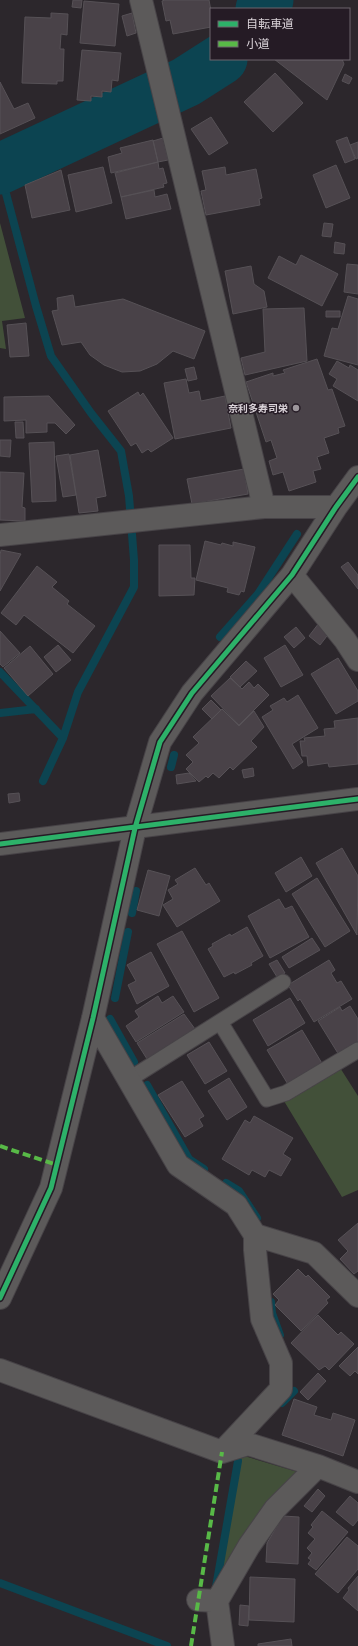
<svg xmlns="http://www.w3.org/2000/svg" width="358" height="1646" viewBox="0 0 358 1646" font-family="Poppins,'Noto Sans JP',sans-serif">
	<rect width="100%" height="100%" fill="#2c272c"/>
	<!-- green -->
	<path fill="#425039" d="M0,223L25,318L2,321L6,349L0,348Z
		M337,1063L358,1096V1190L342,1197L284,1101L288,1096Z
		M241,1455L301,1473L214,1591L236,1458Z"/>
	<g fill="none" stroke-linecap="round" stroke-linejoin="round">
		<!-- stream -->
		<path stroke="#0c4451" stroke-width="8" d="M0,171L36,306L51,356L91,413L121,451L129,496L134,560V587L78,692L63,738L43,781
			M220,637L258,594L297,534
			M0,672L63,738
			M0,713L36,709
			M171,767L174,755
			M132,913L136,891
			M115,998L128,932
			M110,1019L134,1062
			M147,1085L189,1159L204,1169
			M226,1183L239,1191L257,1218
			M271,1302L272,1313L280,1335
			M282,1403L294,1391
			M0,1583L167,1646
			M216,1587L238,1461"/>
		<!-- river -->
		<path stroke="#0c4451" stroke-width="51" d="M261,9L268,0
			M0,169L186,82L222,59"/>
	</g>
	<!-- building -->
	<path fill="#494248" stroke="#565156" d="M73,0H82L81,8L72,7Z
		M165,0H209L211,11V27L173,34L170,20L166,21L162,1Z
		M84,1L119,4L115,46L80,43Z
		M51,13L68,14L67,35L61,34L60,49H64L63,81H57V84L22,83L25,17L51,18Z
		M132,13L136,33L127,36L122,16Z
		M82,50L121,53L118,81L112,80L111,92L102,91V97L91,96V101L77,100Z
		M274,59H342L344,64L327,100Z
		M275,73L303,103L273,132L244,102Z
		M345,74L352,78L349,84L342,81Z
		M0,82L14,109L28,103L35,118L0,134Z
		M211,117L228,143L209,155L191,129Z
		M347,137L355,159L345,163L336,141Z
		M163,138L168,160L158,162L153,141Z
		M153,140L158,162L111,173L108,157L122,153L120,148Z
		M358,142V158L356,159L350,145Z
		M158,162L159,169L163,168L167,183L163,184L164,187L121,197L115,173Z
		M336,165L350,198L326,208L313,175Z
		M103,167L112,203L76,212L68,175Z
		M225,167L226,175L256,169L262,198L259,199L260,205L206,215L201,191L206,190L202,171Z
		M61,170L70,210L32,218L25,185Z
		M154,190L155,197L167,194L171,209L126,219L121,197Z
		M324,223L333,224L331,237L322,236Z
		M335,242L345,244L344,254L334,253Z
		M301,255L338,274L322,306L268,278L279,256L296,265Z
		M347,264L358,265V294L344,292Z
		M251,266L254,284L264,291L267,307L233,314L225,271Z
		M73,295L75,307L123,299L205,331L194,359L173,351L157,364L140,371L122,372L104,365L90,355L81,342L62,345L52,311L58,310L57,298Z
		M348,296L358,299V365L324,356L332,328L338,329Z
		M304,308L307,361L245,375L241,358L265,352L263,309Z
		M326,311H340V317H326Z
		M26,323L29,356L10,357L7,325Z
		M317,359L328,390L332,389L345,426L338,428L339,433L324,438L329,453L317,457L321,469L313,471L316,482L289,491L283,472L273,475L269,461L277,458L271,440L266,442L246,382L273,373V376L285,373L283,370Z
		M337,361L349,368L350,365L358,370V401L333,386L337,379L329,374Z
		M194,367L197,379L188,381L185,369Z
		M186,379L189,393L199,391L201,401L225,396L231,428L175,439L164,383Z
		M138,392L140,396L143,393L173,438L151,452L148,449L142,453L136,443L131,446L108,411Z
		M49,396L75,425L66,434L55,423H47V432L26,433V420L4,421V397Z
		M15,422H23L24,438H16Z
		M0,440H11L10,457L0,456Z
		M54,442L56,501L32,502L29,443Z
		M98,450L106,496L96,498L98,511L79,513L70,455Z
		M69,454L76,495L63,497L56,456Z
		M244,469L248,494L192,504L187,479Z
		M0,472L24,473L22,507L25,508V521L0,520Z
		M205,541L221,545L222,543L233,546V542L255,547L244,592L241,591L239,595L227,592L228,588L196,580Z
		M159,545H190L191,578H195L194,595L159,596Z
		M1,550L21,554L0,591V555Z
		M348,562L358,575V589L341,567Z
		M37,566L57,582L52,587L69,601L67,604L95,626L73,653L24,615L16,625L1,613Z
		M319,623L330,632L320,645L309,636Z
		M296,627L305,638L294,648L284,637Z
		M0,631L20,653L3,667L0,664Z
		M58,645L71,660L56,672L44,657Z
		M285,645L303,675L281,687L264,658Z
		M30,646L53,674L28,696L4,668Z
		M338,658L358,691V701L336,714L311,674Z
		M246,661L257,671L240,687L230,677Z
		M230,678L242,689L249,682L254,688L258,684L269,695L239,725L211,696Z
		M298,695L318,728L292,744L303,762L293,769L262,717L273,710L270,706L284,698L287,702Z
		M211,700L221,710L212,719L202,709Z
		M222,709L239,726L254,711L264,727L251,741L257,747L233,770L230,767L219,778L213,773L208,778L206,776L199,782L186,769L193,762L186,755L199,743L193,737Z
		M358,718V764L329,767L328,763L308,766L307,756H302L300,741H305L304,738L325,736L324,729L335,728L334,721Z
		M253,768L254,776L244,778L242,770Z
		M189,773L196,781L177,784L176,775Z
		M19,793L20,801L9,803L8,794Z
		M342,848L358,876L357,935L316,863Z
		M301,857L312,876L286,892L275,873Z
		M195,868L206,885L209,883L220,901L177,927L163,905L173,899L168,890L178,884L175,880Z
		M148,870L170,876L159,916L137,910Z
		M317,878L350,931L325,947L292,894Z
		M279,899L285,909L292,906L309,937L270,958L248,916Z
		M247,927L263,956L251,963L252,965L235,974L234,972L224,977L208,949L213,946L212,944L230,934L231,936Z
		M182,931L219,998L194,1012L157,944Z
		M312,938L320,950L289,968L282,957Z
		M151,952L169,986L137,1004L128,985L136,981L127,965Z
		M277,960L285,973L277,977L269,964Z
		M329,960L335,970L331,973L337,983L341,981L352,999L314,1022L300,999L298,1001L288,985Z
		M158,996L162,1003L173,996L184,1012L136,1042L126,1026L139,1017L135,1011Z
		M290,998L305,1023L268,1046L253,1020Z
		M350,1006L358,1019V1043L339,1055L318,1021L340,1007L342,1011Z
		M184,1014L195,1029L147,1059L137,1043Z
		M302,1030L323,1065L289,1086L267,1050Z
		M209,1042L227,1071L205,1084L187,1055Z
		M229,1078L247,1107L227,1120L208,1091Z
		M182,1081L204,1116L199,1119L203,1126L185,1137L158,1095Z
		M254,1116L293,1138L283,1154L291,1159L281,1176L269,1170L265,1177L252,1170L249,1175L222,1159L245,1120L250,1123Z
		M358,1223V1271L354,1274L340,1259L348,1251L338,1240Z
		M298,1269L306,1277L308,1275L330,1297L326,1300L328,1303L301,1331L275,1305L279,1300L273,1294Z
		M318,1315L338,1335L341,1332L354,1344L329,1370L325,1366L319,1370L291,1343Z
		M358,1347V1374L355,1371L350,1376L339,1366Z
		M318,1373L326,1381L308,1400L300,1392Z
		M294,1399L317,1407L314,1415L331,1420L333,1413L355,1420L343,1456L282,1435Z
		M318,1489L325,1496L312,1512L304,1506Z
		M350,1496L358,1503V1520L353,1526L336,1512Z
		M322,1511L348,1532L316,1570L308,1564L311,1560L308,1558L312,1553L307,1548L315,1539L308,1533L313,1527L311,1525Z
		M283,1516L299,1517L298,1564L266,1562L267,1543Z
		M347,1537L358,1546V1569L338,1593L315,1574Z
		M358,1576V1611L343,1598L349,1590L348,1588Z
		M250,1577L295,1579L294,1622L249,1620Z
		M240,1605L249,1606L248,1626L239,1625Z
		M291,1639L292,1646H258V1644Z"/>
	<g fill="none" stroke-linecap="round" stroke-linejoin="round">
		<defs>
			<path id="service" d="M220,1022L267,1099L286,1093L358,1050
				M128,1080L283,982"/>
			<path id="minor" d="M141,0L264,507
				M0,535L264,507H336
				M292,575L345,640L358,660
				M93,1018L178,1165L236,1205L255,1235V1250L262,1319L281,1363V1389L222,1452
				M255,1235L314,1253L358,1296
				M0,1298L51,1188L93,1018L135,828L160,742L192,693L292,575L336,507L358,477
				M0,1370L222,1452L248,1444L318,1466L358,1482
				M198,1600L217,1601
				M223,1646L217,1601L249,1546L275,1509L318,1466"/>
			<path id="tertiary" d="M0,844L358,799"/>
		</defs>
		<!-- service casing -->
		<use href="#service" stroke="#474347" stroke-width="17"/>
		<!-- minor casing -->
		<use href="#minor" stroke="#474347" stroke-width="24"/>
		<!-- tertiary casing -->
		<use href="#tertiary" stroke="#474347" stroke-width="24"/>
		<!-- service -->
		<use href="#service" stroke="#5c5a5a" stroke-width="15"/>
		<!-- minor -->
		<use href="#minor" stroke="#5c5a5a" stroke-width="22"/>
		<!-- tertiary -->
		<use href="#tertiary" stroke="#5c5a5a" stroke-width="22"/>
		<!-- quiet -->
		<path stroke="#58b947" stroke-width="4" stroke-dasharray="8 4" stroke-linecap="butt" d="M0,1146L57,1165
			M191,1646L222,1452"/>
		<defs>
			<path id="cycleway" d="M0,844L358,799
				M0,1298L51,1188L93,1018L135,828L160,742L192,693L292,575L336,507L358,477"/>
		</defs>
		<!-- cycleway casing -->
		<use href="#cycleway" stroke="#251b25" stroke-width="8"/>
		<!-- cycleway -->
		<use href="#cycleway" stroke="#2db169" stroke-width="5"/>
	</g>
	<!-- markers -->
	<circle fill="#9c969b" stroke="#251b25" stroke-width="1.5" cx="296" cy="408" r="4"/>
	<g text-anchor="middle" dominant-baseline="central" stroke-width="3" stroke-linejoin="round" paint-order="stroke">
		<!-- poi labels -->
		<g font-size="10" font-weight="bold" fill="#d8d1d7" stroke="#251b25" text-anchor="end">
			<text x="288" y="408">奈利多寿司栄</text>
		</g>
	</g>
	<!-- legend -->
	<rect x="210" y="8" width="140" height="52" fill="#251b25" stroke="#6d646c"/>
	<rect x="218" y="21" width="20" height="6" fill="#2db169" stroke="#6d646c"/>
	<text x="246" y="28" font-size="12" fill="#d8d1d7">自転車道</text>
	<rect x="218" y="41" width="20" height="6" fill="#58b947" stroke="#6d646c"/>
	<text x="246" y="48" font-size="12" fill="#d8d1d7">小道</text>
</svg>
